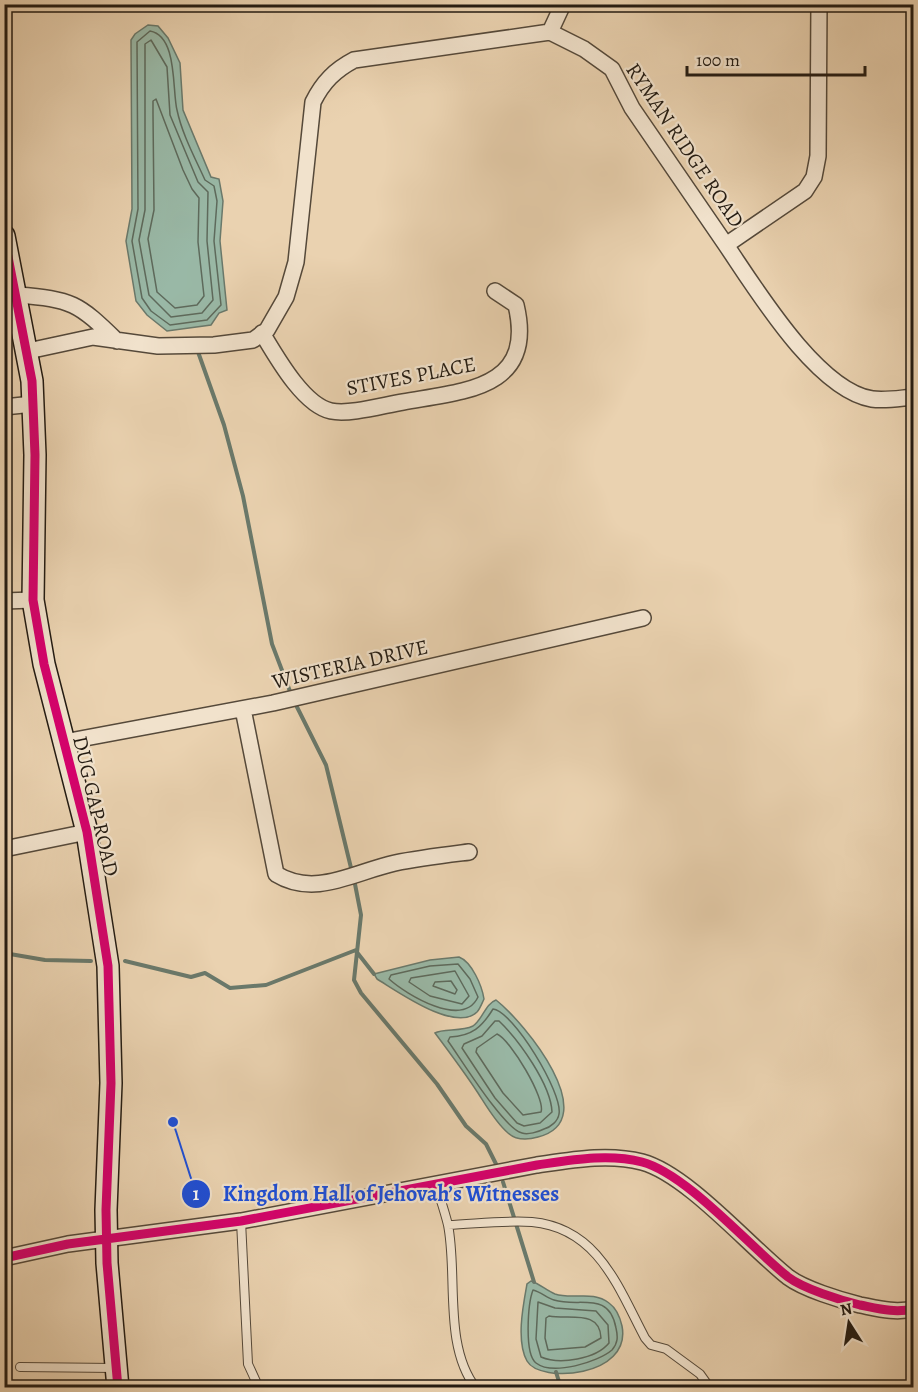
<svg xmlns="http://www.w3.org/2000/svg" width="918" height="1392" viewBox="0 0 918 1392" font-family="Alegreya,serif">
	<rect width="100%" height="100%" fill="#ead2b0"/>
	<filter id="stains"><feTurbulence type="fractalNoise" baseFrequency=".00333" numOctaves="4"/><feColorMatrix values="0 0 0 0 .2 0 0 0 0 .09 0 0 0 0 .02 0 0 0 .5 -.17"/></filter>
	<radialGradient id="worn" r=".72"><stop offset=".6" stop-color="#630" stop-opacity="0"/><stop offset="1" stop-color="#630" stop-opacity=".3"/></radialGradient>
	<!-- water -->
	<path fill="#99b8a6" stroke="#6a796b" stroke-width="1.5" d="M148,25L158,26L168,38L180,63L183,110L211,177L219,179L223,201L220,241L227,310L219,313L211,325L167,331L147,315L136,301L126,241L132,209L131,40L135,34Z
		M459,957C472,962 482,986 484,999C482,1003 480,1009 477,1012C455,1033 397,991 377,979L374,974L430,960Z
		M496,1000C524,1022 605,1120 538,1137C528,1140 517,1141 508,1133C496,1123 487,1107 478,1093C465,1073 450,1053 435,1033C443,1028 461,1032 473,1026C483,1019 485,1004 496,1000Z
		M531,1281C540,1284 547,1291 555,1294C573,1300 592,1290 609,1303C616,1308 620,1317 622,1326C632,1377 540,1384 527,1361C516,1341 523,1306 527,1284Z"/>
	<g fill="none" stroke-linecap="round" stroke-linejoin="round">
		<!-- shore -->
		<path stroke="#5e6a5c" stroke-width="1.5" d="M150,31C178,36 172,91 177,110C182,134 195,158 205,180L214,186L217,201L214,241L221,305L207,320L170,325L151,311L142,298L132,241L138,209L137,42Z
			M151,40L167,67L170,115L198,182L208,192L207,241L213,300L202,313L171,317L149,295L139,240L145,210V44Z
			M156,99L183,170L192,189L199,198L198,242L204,296L197,305L175,308L157,292L148,239L154,210L153,114V101Z
			M458,964L470,979L478,997C463,1029 407,995 389,979L391,975L430,966Z
			M455,971L469,996L462,1004L430,996L409,982L411,978Z
			M451,981L457,990L455,994L433,986L435,982Z
			M493,1009C513,1011 563,1093 559,1114C558,1121 551,1127 544,1129C538,1132 528,1135 522,1133C504,1129 461,1059 448,1041L450,1037C472,1036 482,1027 493,1009Z
			M495,1021H499C519,1040 551,1085 552,1112L540,1123L524,1126L517,1123L495,1098L462,1048L464,1044L482,1036Z
			M497,1034C510,1039 546,1099 541,1112L523,1115L503,1093L476,1052L477,1048Z
			M533,1290C541,1292 547,1298 554,1300C579,1308 609,1290 616,1328C618,1337 618,1343 612,1350C598,1362 553,1376 536,1363C524,1354 528,1303 533,1290Z
			M538,1302L555,1308L596,1311L608,1325L609,1343C596,1359 560,1365 541,1357L536,1339Z
			M549,1316C569,1320 600,1309 601,1338L585,1347L548,1350L545,1338L546,1318Z"/>
		<!-- stream -->
		<path stroke="#6a796b" stroke-width="4" d="M197,349L224,425L243,496L272,644L291,694
			M294,701L326,765L352,872
			M354,879L361,915L354,980L361,993L437,1084L466,1126L486,1144L498,1168
			M356,951L374,974
			M4,953L45,960L91,961
			M125,961L191,977L205,973L230,988L266,985L356,950
			M503,1182L534,1282
			M556,1372L561,1388"/>
		<defs>
			<path id="lane" d="M436,1185C440,1198 445,1212 448,1225C458,1275 443,1346 476,1388
				M241,1221L248,1364L259,1388
				M448,1225C475,1224 505,1220 532,1222C598,1228 618,1287 645,1338L651,1345L666,1349L700,1374L710,1388
				M20,1367L114,1368"/>
			<path id="street" d="M550,32L584,49L612,69L632,108L726,245L805,191L814,177L818,156L819,4
				M726,245C756,289 817,390 872,399C885,401 901,398 914,397
				M17,295C72,299 78,303 117,341
				M262,333C276,356 303,405 331,411C350,415 384,405 403,402C465,391 536,389 516,305L495,291
				M28,351L93,337L158,346L214,345L253,340L267,330L286,297L296,262L313,102C323,82 335,70 354,60L550,32L563,4
				M4,407L33,404
				M4,601L33,600
				M243,709L276,874C315,898 354,872 395,863C419,858 445,855 469,852
				M64,742L273,703L643,618
				M4,849L87,832
				M4,1258L68,1244L241,1221L537,1165C571,1160 608,1153 642,1162C687,1174 749,1246 788,1277C804,1289 840,1300 860,1305C880,1309 894,1313 914,1309"/>
			<path id="secondary" d="M4,236L32,381L35,455L33,600L44,664L87,832L108,966L111,1083L106,1210L107,1263L118,1388"/>
		</defs>
		<!-- lane casing -->
		<use href="#lane" stroke="#55493a" stroke-width="10"/>
		<!-- street casing -->
		<use href="#street" stroke="#55493a" stroke-width="18"/>
		<!-- secondary casing -->
		<use href="#secondary" stroke="#231b12" stroke-width="24"/>
		<!-- lane -->
		<use href="#lane" stroke="#f1e2cc" stroke-width="8"/>
		<!-- street -->
		<use href="#street" stroke="#f1e2cc" stroke-width="15"/>
		<!-- secondary -->
		<use href="#secondary" stroke="#f1e2cc" stroke-width="21"/>
		<defs>
			<path id="cycleway" d="M4,236L32,381L35,455L33,600L44,664L87,832L108,966L111,1083L106,1210L107,1263L118,1388
				M4,1258L68,1244L241,1221L537,1165C571,1160 608,1153 642,1162C687,1174 749,1246 788,1277C804,1289 840,1300 860,1305C880,1309 894,1313 914,1309"/>
		</defs>
		<!-- cycleway casing -->
		<use href="#cycleway" stroke="#f1e2cc" stroke-width="13"/>
		<!-- cycleway -->
		<use href="#cycleway" stroke="#d6006c" stroke-width="9"/>
	</g>
	<g text-anchor="middle" dominant-baseline="central" stroke-width="4.5" stroke-linejoin="round" paint-order="stroke">
		<!-- street labels -->
		<g font-size="21" fill="#231b12" stroke="#f1e2cc">
			<text transform="translate(685 145) rotate(56)">RYMAN RIDGE ROAD</text>
			<text transform="translate(411 376) rotate(-11)">STIVES PLACE</text>
			<text transform="translate(350 664) rotate(-13)">WISTERIA DRIVE</text>
			<text transform="translate(96 806) rotate(77)">DUG GAP ROAD</text>
		</g>
	</g>
	<!-- callouts -->
	<path fill="none" stroke="#1d4ed8" stroke-width="2" d="M173 1122L196 1194"/>
	<g fill="#1d4ed8" stroke="#f1e2cc" stroke-width="2">
		<circle cx="173" cy="1122" r="6"/>
		<circle cx="196" cy="1194" r="15"/>
	</g>
	<g font-size="18" text-anchor="middle" font-weight="bold" fill="#fff">
		<text x="196" y="1200">1</text>
	</g>
	<g font-size="22" text-anchor="middle" font-weight="bold" fill="#1d4ed8" stroke="#f1e2cc" stroke-width="4.5" stroke-linejoin="round" paint-order="stroke">
		<text x="391" y="1201">Kingdom Hall of Jehovah’s Witnesses</text>
	</g>
	<!-- margin -->
	<rect width="918" height="1392" fill="none" stroke="#ead2b0" stroke-width="24"/>
	<rect x="6" y="6" width="906" height="1380" fill="none" stroke="#231b12" stroke-width="3"/>
	<rect x="12" y="12" width="894" height="1368" fill="none" stroke="#231b12" stroke-width="1.5"/>
	<!-- north arrow -->
	<g transform="translate(849 1323) rotate(348)" stroke="#f1e2cc" stroke-width="4.5" paint-order="stroke">
	<path d="M0-4.5L10 22L0 15L-10 22Z" fill="#231b12"/>
	<text y="-9" font-size="16" font-weight="bold" text-anchor="middle" fill="#231b12">N</text>
	</g>
	<!-- scale -->
	<path d="M687 66v9h178v-9" fill="none" stroke="#231b12" stroke-width="3"/>
	<text x="696" y="66" font-size="18" fill="#231b12" stroke="#f1e2cc" stroke-width="4.5" paint-order="stroke">100 m</text>
	<rect width="100%" height="100%" filter="url(#stains)"/>
	<rect width="100%" height="100%" fill="url(#worn)"/>
</svg>
